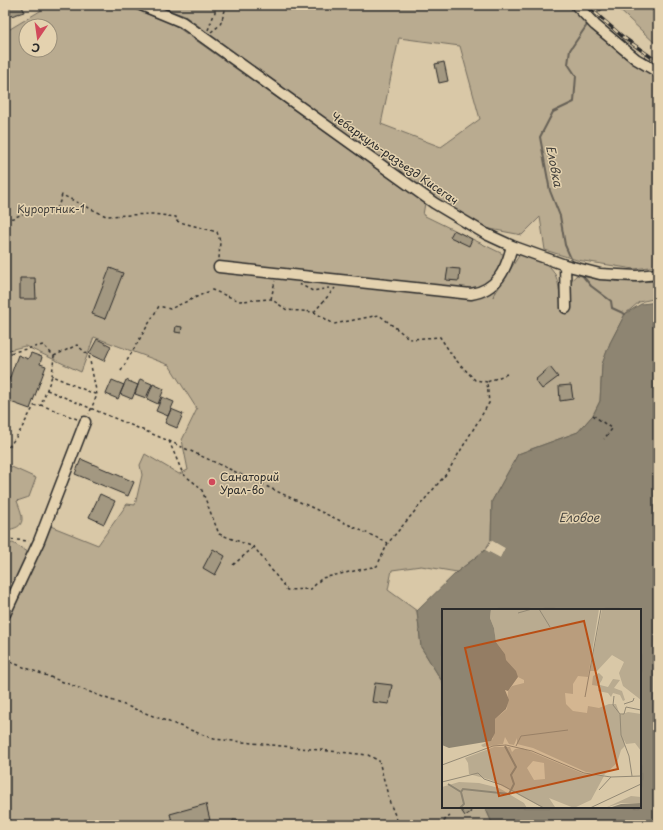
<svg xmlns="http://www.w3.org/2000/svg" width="663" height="830" viewBox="0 0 663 830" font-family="'Playpen Sans',sans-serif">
	<rect width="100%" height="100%" fill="#d9c8a7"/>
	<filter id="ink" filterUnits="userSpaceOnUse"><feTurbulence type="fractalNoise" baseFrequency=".025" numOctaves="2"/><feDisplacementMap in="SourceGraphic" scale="8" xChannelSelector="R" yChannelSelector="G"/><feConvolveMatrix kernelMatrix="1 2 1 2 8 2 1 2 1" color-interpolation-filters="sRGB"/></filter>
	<g filter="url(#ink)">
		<!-- green -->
		<path fill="#b9ab90" stroke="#726b5e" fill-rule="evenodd" d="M50,5H124L173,24L425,203L423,215L507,256L493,297L520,254C527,257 544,261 549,266C560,276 559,293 561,307L570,308C569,295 566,283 577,275C607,282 628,283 658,281V298L639,302L625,314L610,343L602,365L600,401L593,415L578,432L518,454L492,501L491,540L485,550L457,572L421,566L392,570L388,590L417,611L421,647L443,683V807H485L493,825H5V627L48,525L98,545L127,504L135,505L142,475L140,465L145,454L179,474L188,470L182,440L197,409L169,365L94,337L81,372L25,346L5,351V32ZM26,26H50V50H26Z
			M155,5H574L595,25L658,69V266L634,269L577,260L545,250L540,217L522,235L485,228L440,202L185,16ZM399,38L460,46L480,119L441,147L381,124Z
			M614,5H658V45H657Z
			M5,464L36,478L29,497L17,501C23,517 28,528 5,530Z
			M13,543L28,552L5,604V544Z"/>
		<!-- water -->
		<path fill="#8e8572" stroke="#666156" d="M658,302V825H493L485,807H640V610H443V683L421,647L417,611L457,572L485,550L500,558L505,548L491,540L492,501L518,454L578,432L593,415L600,401L602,364L610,343L625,314L641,304Z"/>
		<!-- pier -->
		<path fill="#d9c8a7" d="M491,540L505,548L500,558L485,550L486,549L499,555L503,549L490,542Z"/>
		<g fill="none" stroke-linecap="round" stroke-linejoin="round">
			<!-- stream -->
			<path stroke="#666156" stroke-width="2" d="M633,5L658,11
				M593,17L606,5
				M573,263L565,245L560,216L550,191L540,137L553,112L574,102L576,76L568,64L570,50L589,22
				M582,275L591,286L611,301L612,308L625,314"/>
		</g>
		<!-- building -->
		<path fill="#a39881" stroke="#2b2b2b" d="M8,5H22L24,12L11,16Z
			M444,62L448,81L439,83L435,64Z
			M454,230L472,239L469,246L450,237Z
			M110,268L123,273L105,319L92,314Z
			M448,268L460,269L459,281L446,280Z
			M20,278H35L36,299H20Z
			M176,326L182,327L181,333L175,332Z
			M97,339L111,346L104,361L89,354Z
			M31,353L42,357L40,364L46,366L30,409L5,400V391L18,355L28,359Z
			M550,367L558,377L542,389L535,380Z
			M140,379L152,384L146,398L135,394Z
			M112,380L124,385L118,399L106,394Z
			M126,380L138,385L132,399L120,394Z
			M153,384L164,389L158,404L147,399Z
			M571,385L573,399L560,401L559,386Z
			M162,397L174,402L168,416L156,411Z
			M171,409L183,414L177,428L165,423Z
			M81,459L134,482L128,496L75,474Z
			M100,494L115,501L104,524L89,517Z
			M213,549L225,556L215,575L203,568Z
			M375,683L392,685L389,704L372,702Z
			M206,804L210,820L190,825H173L170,814Z
			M459,807H468L471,812L465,816Z
			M233,820L241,821V825H232Z
			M155,821L164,824V825H154Z"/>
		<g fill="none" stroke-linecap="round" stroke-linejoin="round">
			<defs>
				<path id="minor" d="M141,5L182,22L434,203L486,234L512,246L565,265L600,274L637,276L658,274
					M576,5L595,25L636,59L658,72
					M565,265L566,308
					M219,267L471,294C497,290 506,270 512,246
					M5,614L39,541L85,422"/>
			</defs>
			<!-- minor casing -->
			<use href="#minor" stroke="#2b2b2b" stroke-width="13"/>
			<!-- path -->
			<path stroke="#2b2b2b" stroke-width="1.5" stroke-dasharray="3 3" stroke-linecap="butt" d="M208,30L215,12V5
				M211,32L220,25L227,5
				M5,219L13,218L30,211L47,213L58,207L62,195L106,216L153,214L176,217V221L217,232L220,241L219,259
				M299,284L313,291L329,288
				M271,299L275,281
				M314,312L335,288
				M5,354L43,345L54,356L52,376
				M54,356L77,345L89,356L97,395L89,414
				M121,371L159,306L170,309L212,290L240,301L271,299L287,310L314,312L334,324L379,315L410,339L440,337L454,358L475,380L487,382
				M47,390L169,441L388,543
				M593,415L612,429L604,439
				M77,419L41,405L52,376L97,395
				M169,441L183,474L201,488L219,534L254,547L287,590L311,589L322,578L377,566L388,543L447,473L489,403L487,382L507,374
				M5,452L19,433L34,406L41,405
				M5,539L29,541
				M233,565L254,547
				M5,660L214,739L368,755L379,761L390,803L399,825
				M439,825L450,816"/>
			<!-- minor -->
			<use href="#minor" stroke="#e4d2af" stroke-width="10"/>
			<defs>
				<path id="rail" d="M586,5L623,37L658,62"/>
			</defs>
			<!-- rail casing -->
			<use href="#rail" stroke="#2b2b2b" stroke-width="3.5"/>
			<!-- rail -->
			<use href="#rail" stroke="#e4d2af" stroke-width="2" stroke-dasharray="6" stroke-linecap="butt"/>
		</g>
	</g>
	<!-- markers -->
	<circle fill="#d1495b" stroke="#e4d2af" stroke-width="1.5" cx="212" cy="482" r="4"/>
	<g text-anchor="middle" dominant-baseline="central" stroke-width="3" stroke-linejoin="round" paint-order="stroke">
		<!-- street labels -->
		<g font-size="11" fill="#2b2b2b" stroke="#e4d2af">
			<text transform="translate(395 158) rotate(35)">Чебаркуль-разъезд Кисегач</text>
		</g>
		<!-- park labels -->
		<g font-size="11" fill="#403e3a" stroke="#e4d2af">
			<text x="51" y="208">Курортник-1</text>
		</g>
		<!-- poi labels -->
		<g font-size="11" fill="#2b2b2b" stroke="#e4d2af" text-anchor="start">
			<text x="220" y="476">Санаторий<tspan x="220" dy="13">Урал-во</tspan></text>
		</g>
		<!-- water labels -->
		<g font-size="12" font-style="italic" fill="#44423d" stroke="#e4d2af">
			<text transform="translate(555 166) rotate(79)">Еловка</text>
			<text x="579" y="517">Еловое</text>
		</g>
	</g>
	<!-- overview -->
	<g transform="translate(442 609)">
		<rect width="199" height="199" fill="#d9c8a7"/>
		<path d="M49,0H157L146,68L136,67L131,75V85L123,84L124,95L131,102L145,104L146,97L157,99L167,95H174L178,106L186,103L199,105V142L193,134L184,135L182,131L183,137L179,141L175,154L162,166L144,163L91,139L75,135V129L72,136L67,135L63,128L61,135L41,138L39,136L51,130L53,110L65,100L66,82L70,77L82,74V71L76,68L63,51V45L54,33L52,19L48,9ZM160,0H199V91L181,77L177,64L182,53L170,46L155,62H148ZM157,64L161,68L160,71L156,77L150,76L151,67ZM171,70L178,71L172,79L180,82L183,91L181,92L178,86L171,84L169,88L166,84L156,82L158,76L166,78ZM52,138H68L70,143L73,140L80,139L142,165L162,167L149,191L132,199L107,189L113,198L101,199L49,171L27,165L26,154L23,149ZM91,152L102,154L103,170L92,171L85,159ZM17,173L37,174L57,179L82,194L85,199H0V178ZM189,187L199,188V194H179L163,199Z" fill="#b9ab90" fill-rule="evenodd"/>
		<path d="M0,0H49L48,9L52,19L54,33L63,45L64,51L74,62L76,68L66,82L63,81L67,91L64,100L53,110V124L49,132L7,139L0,136ZM199,194V199H167L179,195Z" fill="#8e8572"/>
		<path fill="none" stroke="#8e8572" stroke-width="2" d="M6,175L19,183M18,199L22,195L19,183L21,180L67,185L72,175L69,166L74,158L63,137"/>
		<path fill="none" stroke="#938975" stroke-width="1" d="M97,0L108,18M76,4L90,0M172,87L171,96L178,105M143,88L159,0M182,95L191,92L192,89M178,105L179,126L187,147L190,167M178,105H182L184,98L199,101M74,137L79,127L126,121M0,156L51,137L64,136L90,142L142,164L169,168L199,167M0,173L36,164L42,170L60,176L102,199M157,181L169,168M148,199L199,175"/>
		<path fill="#b94e14" fill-opacity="0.15" stroke="#b94e14" stroke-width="2" d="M142,12L176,160L57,187L23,39Z"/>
		<rect width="199" height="199" fill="none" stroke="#2b2b2b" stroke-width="2"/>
	</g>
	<!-- margin -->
	<rect width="663" height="830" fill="none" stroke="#e4d2af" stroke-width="20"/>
	<rect x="10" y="10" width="643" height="810" fill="none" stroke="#2b2b2b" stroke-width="1.5" filter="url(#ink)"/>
	<!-- north arrow -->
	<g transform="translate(38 38) rotate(193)"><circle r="19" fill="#e4d2af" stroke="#9a8f7a"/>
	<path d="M0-3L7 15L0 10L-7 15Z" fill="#d1495b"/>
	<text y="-6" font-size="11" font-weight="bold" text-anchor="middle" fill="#2b2b2b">С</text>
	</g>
</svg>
